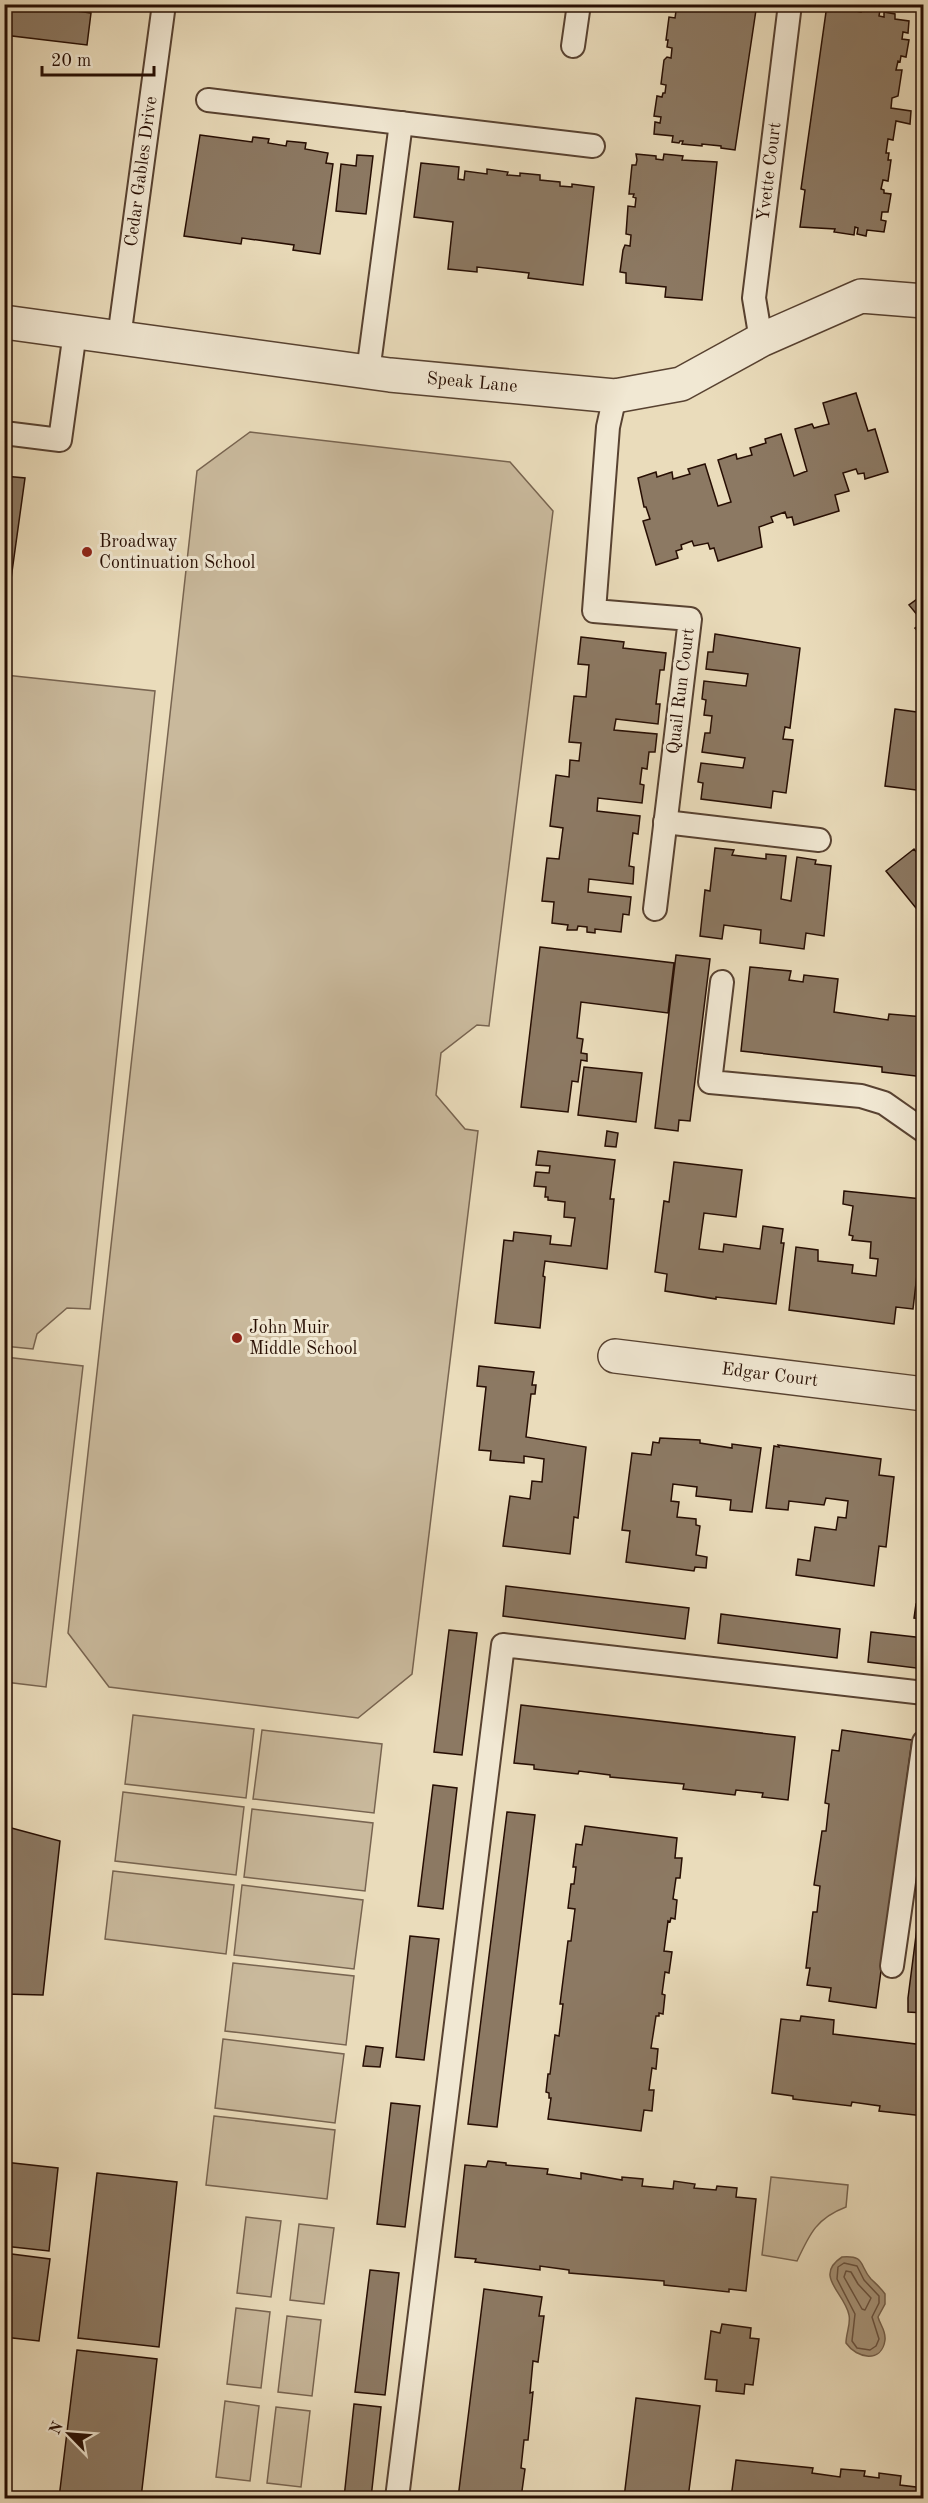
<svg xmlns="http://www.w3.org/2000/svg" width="928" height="2503" viewBox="0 0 928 2503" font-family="'Old Standard TT',serif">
	<rect width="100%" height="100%" fill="#eadcbb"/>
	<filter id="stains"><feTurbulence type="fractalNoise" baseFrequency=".00333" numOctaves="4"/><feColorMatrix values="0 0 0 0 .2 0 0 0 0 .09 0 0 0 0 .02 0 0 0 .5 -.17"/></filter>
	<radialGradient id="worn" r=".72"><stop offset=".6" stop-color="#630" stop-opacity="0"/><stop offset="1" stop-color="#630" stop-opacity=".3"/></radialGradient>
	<!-- green -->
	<path fill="#c9b99c" stroke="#786450" stroke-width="1.5" d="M250,432L510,462L553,511L489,1026L477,1025L441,1053L436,1095L465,1129L478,1131L412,1674L358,1718L109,1687L68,1633L197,471Z
		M5,675L155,691L90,1309L67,1308L37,1334L33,1349L4,1346Z
		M5,1357L83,1366L46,1687L5,1682Z
		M133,1715L254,1729L246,1798L125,1784Z
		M262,1730L382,1744L374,1813L253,1799Z
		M123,1792L244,1807L236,1875L115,1861Z
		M252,1809L373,1823L365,1891L244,1877Z
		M113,1871L234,1885L226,1954L105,1939Z
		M242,1885L363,1900L354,1969L234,1955Z
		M233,1963L354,1976L346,2045L225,2031Z
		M223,2039L344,2054L335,2123L215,2108Z
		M214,2116L335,2130L327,2199L206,2185Z
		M771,2177L848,2185L846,2207C817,2218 810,2233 797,2261L762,2255Z
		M246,2217L281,2221L271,2297L237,2293Z
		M299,2224L334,2228L324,2304L290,2300Z
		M236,2308L270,2312L261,2388L227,2384Z
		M287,2316L321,2320L312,2396L278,2392Z
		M225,2401L259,2406L250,2481L216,2477Z
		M276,2407L310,2411L301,2487L267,2483Z"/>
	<!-- water -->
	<path fill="#a8967c" stroke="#74604c" stroke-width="1.5" d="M842,2257C866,2255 859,2266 871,2279C876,2284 881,2288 885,2294V2304L878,2317C880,2325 886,2330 885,2340C882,2363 857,2359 846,2343C846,2333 851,2324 849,2315C845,2293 813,2276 842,2257Z"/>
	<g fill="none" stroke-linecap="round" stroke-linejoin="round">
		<!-- shore -->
		<path stroke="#685240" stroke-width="1.5" d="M844,2263L857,2266L864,2280L879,2296V2303L872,2317L879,2339L876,2346L870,2350L857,2348L852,2341L855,2314L837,2279L838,2267Z
			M846,2271L851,2272L858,2284L871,2298L865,2310L862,2309L844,2277Z"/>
	</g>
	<!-- building -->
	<path fill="#8c7963" stroke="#270e03" stroke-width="1.5" d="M4,4H25L91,13L87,45L4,35Z
		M668,4H753L752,10H756L735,150L721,148V146L702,144V146L682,144L683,141H680L679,143L672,142L673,136L654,134L655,122L660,123L661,117L654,116L657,96L662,97L663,93H665L666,85L661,84L664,60L667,57L671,58L672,48L667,47L668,40H666L669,17L675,18L676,11H673L674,8L667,7Z
		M827,5L861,12V8L880,10L879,16L884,17V12L895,14V19L909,21L908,33L903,32L902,39L909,40L906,57L901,56L900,62L898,61L896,70H902L898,96L892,98L891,108L911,111L910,124L896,121L893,140L888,139L886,153H889L888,160H891L888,181L883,180L881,189L884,190V193L891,194L888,212H882L881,220L886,221L884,232L867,230L866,236L857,234L858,228L855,227L854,235L834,232L835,229L800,227L805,190L801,189Z
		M200,135L252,142L253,137L269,139L268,143L286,146L287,141L306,143L305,149L328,153L326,163L333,164L320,254L293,250L294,245L242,238L241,244L184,236Z
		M636,154L656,156V159L663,160L664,154L683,156L682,160L717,162L702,300L665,297L666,287L626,283V273L620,272L623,250L625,245L630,246L631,235L626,234L628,206L635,207L636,198L633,197L634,194H629L632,165H636L637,160Z
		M357,155L373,156L366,214L336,211L341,164L356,166Z
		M421,163L459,167L458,179L464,180L465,171L487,174V169L508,172L507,175L520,176V173L540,175V180L560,182V186L572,187V184L594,187L583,285L528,278L529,273L477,267V272L448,269L453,222L414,217Z
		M856,393L868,431L875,429L888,472L865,479L864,473L858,474L856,469L843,473L849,491L835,495L839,511L794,525L792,517L787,518L785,512L771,517L773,522L759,527L762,547L718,561L714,548L710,549L708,543L694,546L692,541L681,545L682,549L676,551L678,558L656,565L643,521L650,519L646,507H644L638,478L656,472L657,477L672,472L673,479L690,474L688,469L705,464L718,506L731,502L718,460L736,454L737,459L752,455L750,448L766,443L765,439L781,434L794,476L807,471L795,429L812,424L814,428L829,424L823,403Z
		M4,476L25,478L6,615H4Z
		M924,594V638L915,628L923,622L909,605Z
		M715,634L800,648L790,728L785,727L783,739L793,740L786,793L773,791L771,808L701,799L703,783L698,782L701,763L743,768L745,758L702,752L705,733H710L712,716L704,715L706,700L702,699L704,681L746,686L748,674L706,669L708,652H713Z
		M581,637L624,642L623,648L666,653L664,670H660L656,704H660L658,724L616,719L614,730L657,734L655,752H649L647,769L642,768L640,784L644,785L642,803L598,798L597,811L640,816L638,834L633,833L629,866L634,867L633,884L589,879L588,892L631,897L629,915L623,914L621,932L595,929V933L587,932V927L578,926L577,930H567L568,925L552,923L554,902L542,901L547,858L559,859L563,828L550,826L556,775L569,777L570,760L579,761L581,743L569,742L574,696L586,697L589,665L578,664Z
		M895,709L924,713V791L885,786Z
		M715,848L734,850L732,855L766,859V854L786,856L781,899L791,901L797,857L816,860L815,864L831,866L824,936L806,933L804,949L760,943L761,930L724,925L722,939L700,936L705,890L710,891Z
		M924,848V918L886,871L914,849L917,853Z
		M540,947L674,963L668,1013L581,1002L577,1038L583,1039L581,1053L587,1054V1061L581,1060L578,1082L572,1081L568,1112L521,1107Z
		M676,955L710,959L690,1121L679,1120L678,1131L655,1128Z
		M750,967L791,971L789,980L803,982L804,975L838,979L834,1012L888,1020L889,1014L924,1017V1077L882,1072V1067L741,1051Z
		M584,1067L642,1073L636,1122L578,1115Z
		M607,1131L618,1133L616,1147L605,1146Z
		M538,1151L615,1160L610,1199H614L607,1269L545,1261L543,1276L545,1277L540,1328L495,1323L504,1240L513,1241L514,1232L551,1236L550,1244L571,1246L575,1218L564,1217L565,1202L548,1200V1197H545L546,1187L534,1186L536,1172L549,1173L550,1166L536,1165Z
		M674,1162L742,1170L736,1217L704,1213L699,1249L723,1252L724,1244L760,1249L763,1226L783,1229L781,1243H784L776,1304L716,1297V1299L665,1291L667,1274L655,1272L664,1201L669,1202Z
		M844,1191L922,1199L918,1240H921L913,1309L896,1307L894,1324L789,1310L796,1247L818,1250V1261L853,1265L852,1273L876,1276L878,1259L870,1258L871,1242L852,1240L853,1236L849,1235L853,1206L843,1204Z
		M479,1366L534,1372L532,1385H536L535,1394H531L526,1437L586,1447L578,1518L574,1517L570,1554L503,1546L510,1496L530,1499L532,1481L542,1482L544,1459L524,1456V1463L490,1460L491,1451L479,1450L486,1387L477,1386Z
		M660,1438L700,1440V1443L732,1448V1444L761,1448L752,1512L730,1510L731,1500L696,1496L697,1487L673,1484L671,1501L679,1502L677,1517L696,1519V1525L700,1526L696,1555L707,1557L706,1568L695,1567L694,1571L626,1562L630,1531L622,1530L632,1453L651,1455L653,1442L659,1443Z
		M778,1445L881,1459L879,1475L894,1477L886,1547L879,1546L874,1586L796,1575L798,1559L810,1561L815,1527L836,1530L838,1517L846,1518L848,1501L826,1498L824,1505L789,1501L788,1510L766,1508L774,1446L779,1447Z
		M506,1586L689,1608L685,1639L503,1616Z
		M916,1604H924V1619L914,1618Z
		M721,1614L840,1629L837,1658L718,1643Z
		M449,1630L477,1633L462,1755L434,1752Z
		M871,1632L924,1638V1669L868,1662Z
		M521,1705L795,1737L788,1800L762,1797L763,1793L736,1790L735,1795L683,1789L684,1784L610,1777V1775L579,1771L578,1774L534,1769V1765L514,1763Z
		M842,1730L912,1740L876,2008L829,2001L831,1988L807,1985L810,1968H806L813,1912H817L820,1886L814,1885L822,1831H826L829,1804L825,1803L832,1750L839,1751Z
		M433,1785L457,1788L443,1909L418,1906Z
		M507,1812L535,1815L497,2127L468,2124Z
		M4,1826L60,1841L43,1995L4,1994Z
		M585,1826L677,1838L675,1858H682L680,1878H676L673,1899L677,1900L675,1919L671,1918L670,1922L668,1921L664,1951L672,1952L669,1973L665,1972L662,1994L665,1995L663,2014L659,2013V2016H656L651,2048L658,2049L656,2069L652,2068L649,2090H654L652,2111L644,2110L641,2131L548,2119L551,2098H549V2093L546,2092L548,2074H550L555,2035L559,2036L563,2004H560L568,1941H571L575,1909L568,1908L571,1884H574L576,1867H573L576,1844L582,1845Z
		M924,1873V2013L908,2012V1998Z
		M410,1936L439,1939L424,2060L396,2057Z
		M801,2016L834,2020L833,2034L924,2045V2116L879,2111L880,2106L852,2102L851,2106L793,2099V2096L772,2093L781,2019L800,2021Z
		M366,2046L383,2048L380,2067L363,2066Z
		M391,2103L420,2106L405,2227L377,2224Z
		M488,2161L506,2163V2165L548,2169L547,2174L581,2179V2173L622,2180V2177L643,2179L642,2186L673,2189L674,2181L695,2184L694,2188L716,2190L717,2186L737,2188L736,2197L756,2199L746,2291L729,2289V2292L664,2285V2281L569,2273V2270L540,2266V2270L475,2262L476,2259L455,2257L465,2165L486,2167Z
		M4,2162L58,2168L49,2251L4,2246Z
		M97,2173L177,2182L159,2347L78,2338Z
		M4,2253L50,2259L39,2341L4,2337Z
		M370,2270L399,2273L385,2395L355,2392Z
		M484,2289L542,2297L539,2316H544L538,2362L533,2361L530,2393L533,2392L528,2440H524L521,2468L525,2469L521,2498H458Z
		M722,2324L751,2328L750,2338L759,2339L753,2385L745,2384L744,2394L716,2391L717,2380L705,2379L711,2331L720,2333Z
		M77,2350L157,2359L141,2498H59Z
		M636,2398L700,2406L688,2498H624Z
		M354,2404L381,2407L371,2498H344Z
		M736,2460L813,2468L812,2473L840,2477L841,2469L865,2471L864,2476L879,2478V2473L901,2476L900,2485L924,2488V2498H731Z"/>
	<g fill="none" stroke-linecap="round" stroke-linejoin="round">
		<defs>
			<g id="lane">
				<path d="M573,46L579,4"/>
				<path d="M208,100L593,146"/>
				<path id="s1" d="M119,338L164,4"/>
				<path id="s2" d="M761,340L754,298L790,4"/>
				<path d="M368,372L401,123"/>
				<path d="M615,396L608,427L594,611L690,619L655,909"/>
				<path d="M4,433L60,440L75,332"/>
				<path d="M665,822L819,840"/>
				<path d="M722,982L710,1082L861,1096L884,1103L924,1131"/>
				<path d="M892,1966L924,1742"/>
				<path d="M397,2498L503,1645L924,1693"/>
			</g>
			<g id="street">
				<path id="s3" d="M4,322L390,375L615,396L681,384L761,340L861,296L924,301"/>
				<path id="s4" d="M615,1356L924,1394"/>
			</g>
		</defs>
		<!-- lane casing -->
		<use href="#lane" stroke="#584231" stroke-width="26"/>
		<!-- street casing -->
		<use href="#street" stroke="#584231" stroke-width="36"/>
		<!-- lane -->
		<use href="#lane" stroke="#f1e8d3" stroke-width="22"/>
		<!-- street -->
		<use href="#street" stroke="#f1e8d3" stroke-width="33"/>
	</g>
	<!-- markers -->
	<g fill="#8f2418" stroke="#f1e8d3" stroke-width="2">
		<circle cx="87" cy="552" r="6"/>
		<circle cx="237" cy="1338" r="6"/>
	</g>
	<g text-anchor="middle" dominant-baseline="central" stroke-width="6" stroke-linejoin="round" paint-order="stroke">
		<!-- street labels -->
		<g font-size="18" fill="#270e03" stroke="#f1e8d3">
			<text stroke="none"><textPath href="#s1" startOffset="168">Cedar Gables Drive</textPath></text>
			<text stroke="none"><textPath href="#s2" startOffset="170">Yvette Court</textPath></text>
			<text stroke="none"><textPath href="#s3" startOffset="472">Speak Lane</textPath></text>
			<text transform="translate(681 691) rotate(-83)">Quail Run Court</text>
			<text stroke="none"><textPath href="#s4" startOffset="156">Edgar Court</textPath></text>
		</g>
		<!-- poi labels -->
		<g font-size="18" fill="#270e03" stroke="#f1e8d3" text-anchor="start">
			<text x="99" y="542">Broadway<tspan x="99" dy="21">Continuation School</tspan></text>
			<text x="249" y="1328">John Muir<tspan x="249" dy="21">Middle School</tspan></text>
		</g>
	</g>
	<!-- margin -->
	<rect width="928" height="2503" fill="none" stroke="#eadcbb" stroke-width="24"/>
	<rect x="6" y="6" width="916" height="2491" fill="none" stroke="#270e03" stroke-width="3"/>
	<rect x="12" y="12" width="904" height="2479" fill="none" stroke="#270e03" stroke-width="1.5"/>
	<!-- north arrow -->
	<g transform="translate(69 2434) rotate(295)" stroke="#f1e8d3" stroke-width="4.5" paint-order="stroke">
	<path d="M0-4.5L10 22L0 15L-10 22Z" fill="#270e03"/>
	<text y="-9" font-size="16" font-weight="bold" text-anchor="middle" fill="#270e03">N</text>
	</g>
	<!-- scale -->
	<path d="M42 66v9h112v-9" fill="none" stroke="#270e03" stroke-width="3"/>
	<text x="51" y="66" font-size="18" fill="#270e03" stroke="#f1e8d3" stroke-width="4.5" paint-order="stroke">20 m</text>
	<rect width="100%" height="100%" filter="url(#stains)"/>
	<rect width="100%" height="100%" fill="url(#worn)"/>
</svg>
